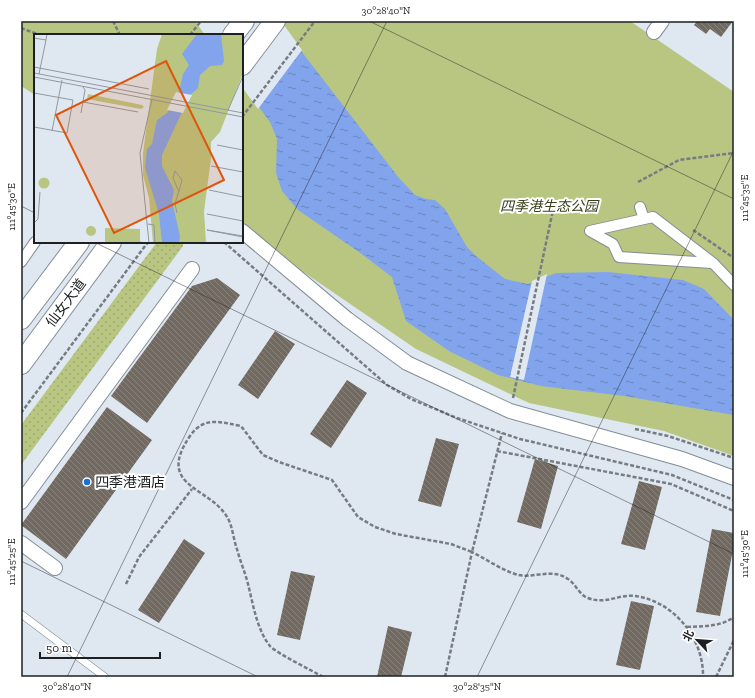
<svg xmlns="http://www.w3.org/2000/svg" width="755" height="698" viewBox="0 0 755 698" font-family="'Zilla Slab','Noto Sans SC',serif">
	<defs>
		<pattern id="grass-dots" width="8" height="8" patternUnits="userSpaceOnUse"><rect width="8" height="8" fill="#b8c682"/><path d="M2 2h.1M6 6h.1" fill="none" stroke="#9eaa70" stroke-width="1.8" stroke-linecap="round"/></pattern>
		<pattern id="water-ripples" width="26" height="14" patternUnits="userSpaceOnUse"><rect width="26" height="14" fill="#82a4ec"/><path d="M2 4q2-2 4 0t4 0M15 11q2-2 4 0t4 0" fill="none" stroke="#6a85bf"/></pattern>
		<pattern id="building-back-hatch" width="6" height="6" patternUnits="userSpaceOnUse"><rect width="6" height="6" fill="#726a61"/><path d="M-1 5l2 2M0 0l6 6M5-1l2 2" fill="none" stroke="#88837d"/></pattern>
	</defs>
	<rect width="100%" height="100%" fill="#dfe8f1"/>
	<!-- grass -->
	<path fill="url(#grass-dots)" d="M157,242H183V246L21,465V425Z"/>
	<!-- green -->
	<path fill="#b8c682" d="M21,21H630L734,92V456L664,431L529,403L416,349L242,230V35H35V95L21,86Z"/>
	<!-- water -->
	<path fill="url(#water-ripples)" d="M278,21L399,178L415,195L426,199L435,200L445,209L467,247L476,256L505,279L528,284L556,273L608,272L683,280L704,289L734,320V415L624,396L541,386L498,375L449,351L406,321L392,277L359,252L298,210L282,191L276,173L277,139L270,122L242,84Z"/>
	<!-- pier -->
	<path fill="#dfe8f1" d="M195,21H281L302,50L258,109L242,87V35H205Z
		M547,274L524,380L510,377L532,281Z"/>
	<!-- building -->
	<path fill="url(#building-back-hatch)" d="M697,21H733L721,37L710,29L706,34L694,25Z
		M217,278L240,295L147,423L111,396L192,286Z
		M275,331L295,344L258,399L238,385Z
		M347,380L367,393L331,448L310,434Z
		M107,407L152,440L66,559L21,525Z
		M436,438L459,444L441,507L418,501Z
		M535,459L558,466L541,529L517,522Z
		M639,481L662,487L645,550L621,544Z
		M712,529L734,533V545L720,616L696,612Z
		M184,539L205,553L159,623L138,610Z
		M291,571L315,576L300,640L277,635Z
		M631,601L654,606L640,670L616,665Z
		M388,626L412,632L401,677H377Z"/>
	<g fill="none" stroke-linecap="round" stroke-linejoin="round">
		<defs>
			<path id="service" d="M21,614L105,677"/>
			<path id="pedestrian" d="M640,207L644,219
				M590,231L653,217L713,263L734,285
				M590,231L613,244L619,257L712,263
				M21,262L35,242"/>
			<path id="minor" d="M654,32L662,21
				M242,231L347,319L407,363L510,411L682,459L734,478
				M21,502L192,269
				M21,543L55,568"/>
			<path id="secondary" d="M233,35L244,21
				M242,65L275,21
				M21,319L79,242
				M21,364L111,242"/>
		</defs>
		<!-- service casing -->
		<use href="#service" stroke="#858d96" stroke-width="8"/>
		<!-- pedestrian casing -->
		<use href="#pedestrian" stroke="#858d96" stroke-width="12"/>
		<!-- minor casing -->
		<use href="#minor" stroke="#858d96" stroke-width="16"/>
		<!-- secondary casing -->
		<use href="#secondary" stroke="#858d96" stroke-width="22"/>
		<!-- path -->
		<path stroke="#767c82" stroke-width="2.5" stroke-dasharray="4 2" stroke-linecap="butt" d="M113,21L120,35
			M21,28L40,35
			M190,35L201,21
			M242,117L315,21
			M638,182L679,160L734,153
			M693,230L734,258
			M224,242L387,385L411,399L457,418L520,439L672,475L734,500
			M513,398L553,210
			M21,413L148,242
			M635,429L668,436L734,458
			M497,451L671,484L734,511
			M126,584L139,557L192,489
			M687,627C704,626 720,627 734,617
			M323,677C313,671 276,653 270,646C257,630 253,604 248,584C245,572 240,561 237,549C234,541 233,531 230,523C216,486 153,490 190,436C204,416 220,422 241,426L263,455L279,462L332,480L358,517L375,527L396,534L451,544L472,552L502,433
			M445,677L472,552C486,559 500,569 515,574C532,580 551,567 568,579C576,584 579,595 588,598C606,605 618,594 635,596C674,601 704,639 703,677
			M716,677L734,640"/>
		<!-- service -->
		<use href="#service" stroke="#fff" stroke-width="7"/>
		<!-- pedestrian -->
		<use href="#pedestrian" stroke="#fff" stroke-width="10"/>
		<!-- minor -->
		<use href="#minor" stroke="#fff" stroke-width="14"/>
		<!-- secondary -->
		<use href="#secondary" stroke="#fff" stroke-width="20"/>
	</g>
	<!-- ticks -->
	<path fill="none" stroke="#1d2023" stroke-width="1" stroke-opacity="0.45" d="M369,21L734,199M21,206L35,213M94,242L734,554M21,561L258,677M67,677L387,21M477,677L734,150"/>
	<!-- markers -->
	<circle fill="#1870da" stroke="#fff" stroke-width="1.5" cx="87" cy="482" r="4"/>
	<g text-anchor="middle" dominant-baseline="central" stroke-width="4" stroke-linejoin="round" paint-order="stroke">
		<!-- park labels -->
		<g font-size="14" font-style="italic" fill="#383f1a" stroke="#fff">
			<text x="549" y="206">四季港生态公园</text>
		</g>
		<!-- street labels -->
		<g font-size="14" fill="#1d2023" stroke="#fff">
			<text transform="translate(66 303) rotate(-53)">仙女大道</text>
		</g>
		<!-- poi labels -->
		<g font-size="14" fill="#1d2023" stroke="#fff" text-anchor="start">
			<text x="95" y="482">四季港酒店</text>
		</g>
	</g>
	<!-- overview -->
	<g transform="translate(34 34)">
		<rect width="209" height="209" fill="#dfe8f1"/>
		<path d="M54,60L108,71L110,73L107,75L53,65Z" fill="#b8c682"/>
		<path d="M128,0H209V39L186,98L177,108V125L170,177L172,209H119L115,164L109,141V119L123,15ZM4.5 149a5.5 5.5 0 1 1 11 0a5.5 5.5 0 1 1-11 0ZM52 197a5 5 0 1 1 10 0a5 5 0 1 1-10 0ZM71,194L106,195V207L110,209H71Z" fill="#b8c682"/>
		<path d="M163,0H187L190,27L188,31L176,32L166,41L164,54L156,61L128,121V132L140,156L138,167L146,202L145,209H128L125,180L111,134L113,115L118,110L123,86L133,79L145,58L149,40L155,31L148,20Z" fill="#82a4ec"/>
		<path d="M142,58L158,61L149,79L133,76Z" fill="#dfe8f1"/>
		<path fill="none" stroke="#91989f" stroke-width="1" d="M0,4L12,6L13,0M0,33L115,55M0,39L209,79M5,40L12,6M0,43L209,83M0,59L39,66L33,99L0,93M49,68L104,78M194,76L209,42M47,79L51,56L49,53M18,97L28,46M183,111L209,116M177,132L209,138M141,137L148,146L141,170L143,179M141,137L139,144L145,158M175,156L209,163M173,180L209,187M0,189L4,185L6,158M114,190L120,191L121,209M209,202L173,196L209,203M115,209L106,119L118,65"/>
		<path fill="#de560d" fill-opacity="0.15" stroke="#de560d" stroke-width="2" d="M132,27L190,146L80,199L22,81Z"/>
		<rect width="209" height="209" fill="none" stroke="#1d2023" stroke-width="2"/>
	</g>
	<!-- border -->
	<rect width="755" height="698" fill="none" stroke="#ffffff" stroke-width="44"/>
	<!-- north arrow -->
	<g transform="translate(697 640) rotate(296)" stroke="#ffffff" stroke-width="3" paint-order="stroke">
	<path d="M0-3L7 15L0 10L-7 15Z" fill="#1d2023"/>
	<text y="-6" font-size="11" font-weight="bold" text-anchor="middle" fill="#1d2023">北</text>
	</g>
	<!-- scale -->
	<path d="M40 652v6h120v-6" fill="none" stroke="#1d2023" stroke-width="2"/>
	<text x="46" y="652" font-size="12" fill="#1d2023" stroke="#ffffff" stroke-width="3" paint-order="stroke">50 m</text>
	<rect x="22" y="22" width="711" height="654" fill="none" stroke="#1d2023" stroke-width="1.5"/>
	<g font-size="10" text-anchor="middle" fill="#1d2023">
		<text x="386" y="14">30°28'40"N</text>
		<text transform="translate(744 198) rotate(-90)" y="4">111°45'35"E</text>
		<text transform="translate(11 207) rotate(-90)" y="4">111°45'30"E</text>
		<text transform="translate(744 554) rotate(-90)" y="4">111°45'30"E</text>
		<text transform="translate(11 562) rotate(-90)" y="4">111°45'25"E</text>
		<text x="67" y="690">30°28'40"N</text>
		<text x="477" y="690">30°28'35"N</text>
	</g>
</svg>
